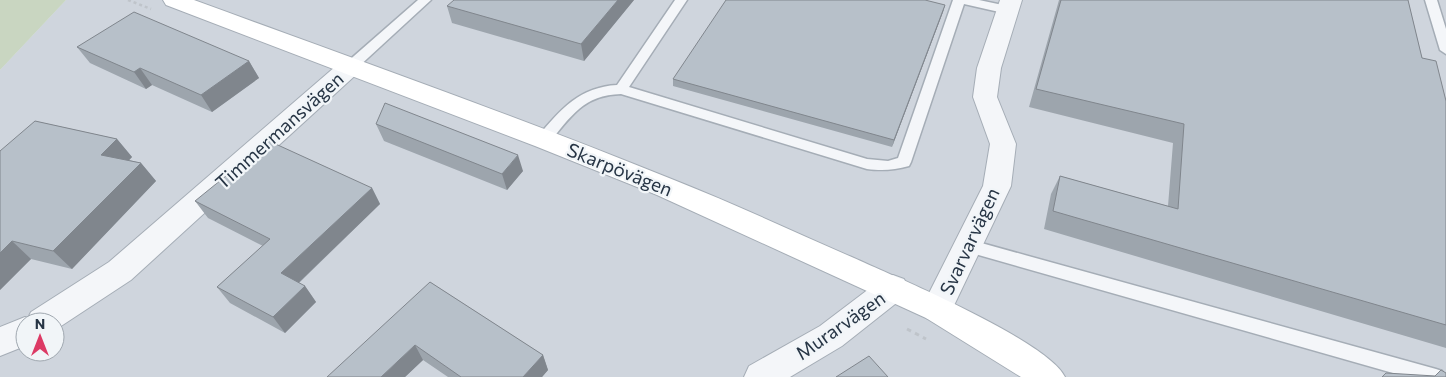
<svg xmlns="http://www.w3.org/2000/svg" width="1446" height="377" viewBox="0 0 1446 377" font-family="Commissioner,sans-serif">
	<rect width="100%" height="100%" fill="#e1e6eb"/>
	<!-- built -->
	<path fill="#cfd5dd" fill-rule="evenodd" d="M66,0H1446V377H0V70ZM25,322H55V352H25Z"/>
	<!-- green -->
	<path fill="#c9d6c1" d="M0,0H66L0,70Z"/>
	<g fill="none" stroke-linecap="round" stroke-linejoin="round">
		<defs>
			<path id="lane" d="M418,0H431L356,69H346L344,66L346,63Z
				M675,0H687L629,87L867,159L888,161L898,158L953,0H979L1012,7L1014,10L1008,14L964,4L911,162L909,166C894,170 883,171 867,169L621,94C584,95 571,116 549,143H539L537,139L539,135C561,109 580,87 617,85Z
				M1425,0H1437L1446,29V54L1440,50Z
				M967,239L1436,369L1442,371L1445,377H1407L961,250L959,245L961,240Z"/>
			<path id="street" d="M1000,0H1022L1001,68L997,97L1016,144L1011,186L948,318L937,322L926,318L921,309L983,186L990,144L973,97L977,68Z
				M351,58L359,60L363,66L359,72L131,280L55,330V322H25V346L0,356V327L25,317L28,318L31,312L109,262L343,60Z
				M893,275L904,279L908,288L904,297L842,346L790,377H744L749,366L820,326L882,279Z"/>
			<path id="secondary" d="M163,0H194C355,59 516,116 674,180C735,204 794,232 854,258C896,277 1048,341 1065,377H1021L926,318L657,195L535,146L166,5Z"/>
		</defs>
		<!-- lane casing -->
		<use href="#lane" stroke="#a5adb6" stroke-width="3"/>
		<!-- street casing -->
		<use href="#street" stroke="#a5adb6" stroke-width="2"/>
		<!-- secondary casing -->
		<use href="#secondary" stroke="#a5adb6" stroke-width="2"/>
		<!-- path-far1 -->
		<path stroke="#bfc4ca" stroke-width="2.5" stroke-dasharray="3 3" stroke-linecap="butt" d="M128,0L151,9"/>
		<!-- path -->
		<path stroke="#bfc4ca" stroke-width="3" stroke-dasharray="4.5 4.5" stroke-linecap="butt" d="M907,329L926,339"/>
		<!-- lane -->
		<use href="#lane" fill="#f4f6f9" fill-rule="evenodd"/>
		<!-- street -->
		<use href="#street" fill="#f4f6f9" fill-rule="evenodd"/>
		<!-- secondary -->
		<use href="#secondary" fill="#fff" fill-rule="evenodd"/>
	</g>
	<!-- wall -->
	<path fill="#9da5ad" d="M634,0L584,61L452,23L447,6Z
		M1059,0H1408L1422,58L1446,101V348L1044,229L1051,194L1060,176L1168,206L1173,143L1029,107Z
		M945,5L943,12L892,147L673,86V79Z
		M77,47L249,61L259,78L212,112L152,85L146,89L90,63Z
		M35,121L117,139L132,157L129,160L141,163L156,181L72,269L31,259L0,290Z
		M376,124L523,171L507,190L384,141Z
		M372,188L380,204L299,283L305,286L316,302L285,333L230,303L217,287L263,246L208,218L195,201Z
		M430,282L543,355L548,370L542,377H448L423,360L405,377Z"/>
	<!-- shaded-wall -->
	<path fill="#80868d" d="M618,0H634L584,61L581,44Z
		M945,5L943,12L892,147L894,140Z
		M249,61L259,78L212,112L201,95Z
		M140,68L152,85L146,89L134,72Z
		M117,139L132,157L117,173L101,155Z
		M518,155L523,171L507,190L502,174Z
		M141,163L156,181L72,269L53,251Z
		M372,188L380,204L292,289L281,273Z
		M12,241L31,259L0,290V253Z
		M305,286L316,302L285,333L273,317Z
		M415,345L423,360L405,377H381Z
		M543,355L548,370L542,377H523Z"/>
	<!-- building -->
	<path fill="#b7c0c9" stroke="#80868d" d="M454,0H618L581,44L447,6Z
		M726,0H925L945,5L894,140L673,79Z
		M1061,0H1408L1422,58L1436,61L1446,101V325L1053,211L1060,176L1178,209L1184,124L1036,89Z
		M134,12L249,61L201,95L140,68L134,72L77,47Z
		M385,103L518,155L502,174L376,124Z
		M35,121L117,139L101,155L141,163L53,251L12,241L0,253V151Z
		M269,141L372,188L281,273L305,286L273,317L217,287L270,239L195,201Z
		M430,282L543,355L523,377H461L415,345L381,377H327Z
		M869,356L888,377H836Z
		M1441,370L1446,373V377H1382L1386,373L1435,376Z"/>
	<g text-anchor="middle" dominant-baseline="central" stroke-width="4.5" stroke-linejoin="round" paint-order="stroke">
		<!-- street labels -->
		<g font-size="19" fill="#273545" stroke="#f1f5f8">
			<text transform="translate(279 130) rotate(-42)">Timmermansvägen</text>
			<text transform="translate(620 169) rotate(22)">Skarpövägen</text>
			<text transform="translate(969 241) rotate(-65)">Svarvarvägen</text>
			<text transform="translate(840 325) rotate(-35)">Murarvägen</text>
		</g>
	</g>
	<!-- north arrow -->
	<g transform="translate(40 337)"><circle r="24" fill="#f1f5f8" stroke="#a0a8b0"/>
	<path d="M0-4L9 19L0 12L-9 19Z" fill="#dc3a65"/>
	<text y="-8" font-size="14" font-weight="bold" text-anchor="middle" fill="#273545">N</text>
	</g>
</svg>
